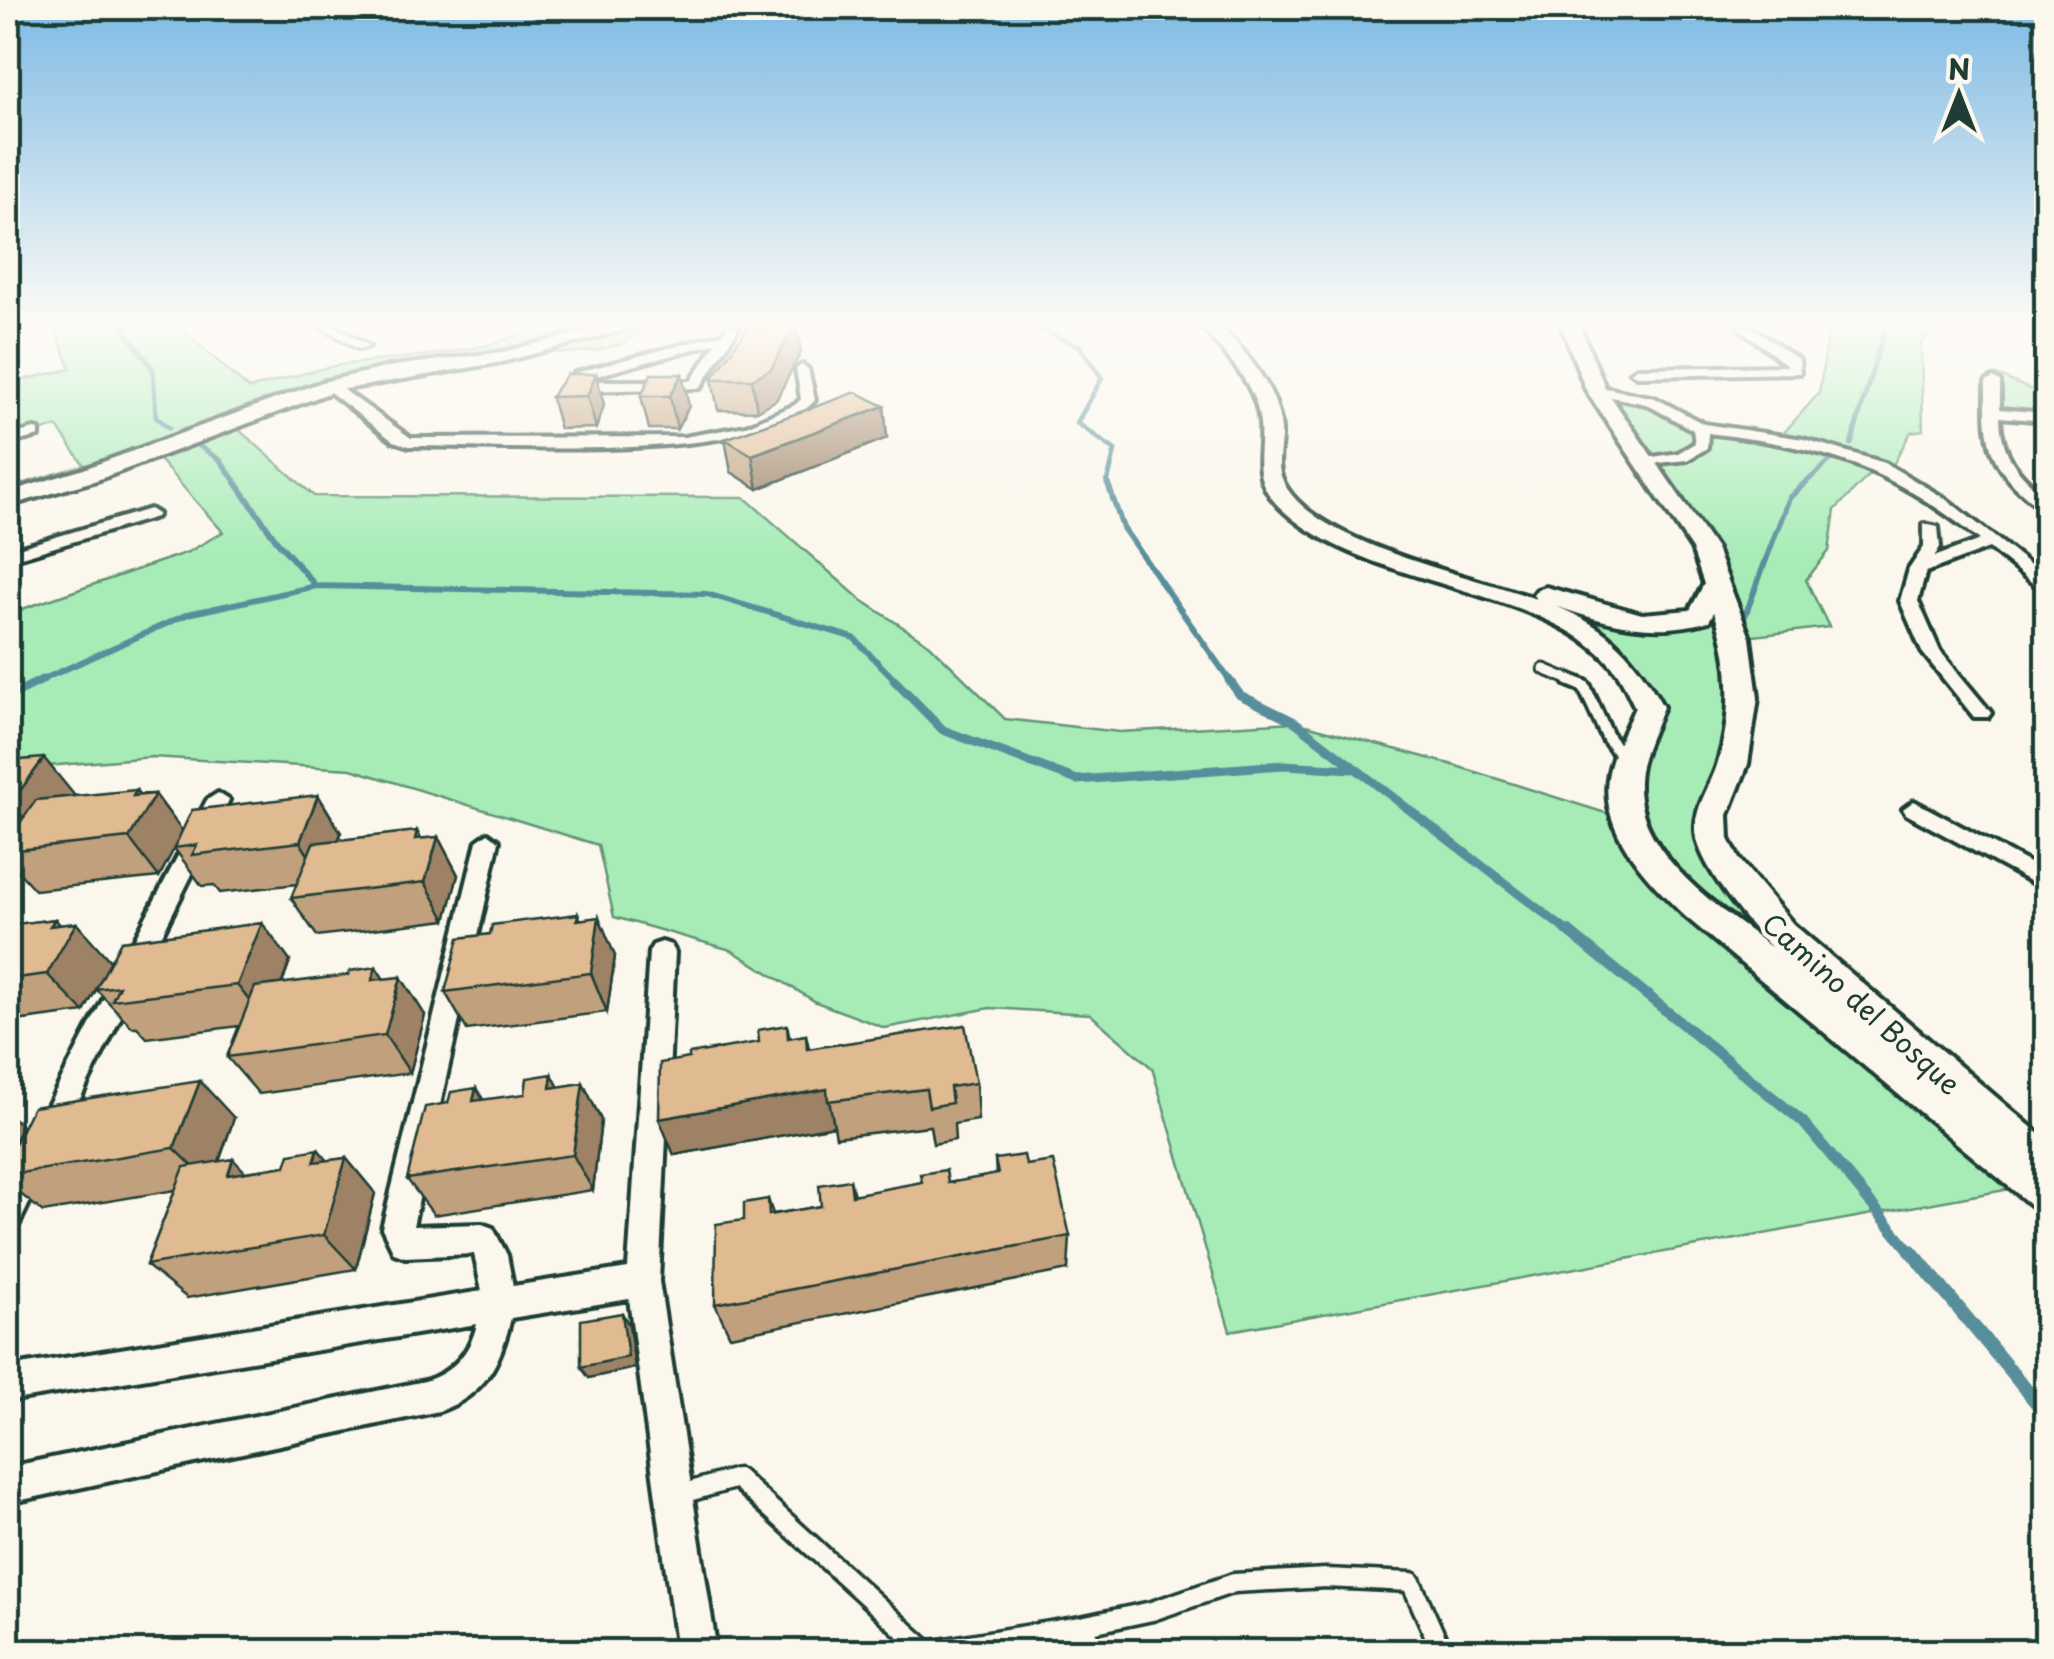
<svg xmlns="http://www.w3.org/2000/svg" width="2054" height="1659" viewBox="0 0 2054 1659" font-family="'Playpen Sans',sans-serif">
	<rect width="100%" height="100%" fill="#fbf7ec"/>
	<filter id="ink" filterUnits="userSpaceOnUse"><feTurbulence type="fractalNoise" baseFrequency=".01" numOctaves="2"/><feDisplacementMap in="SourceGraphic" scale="20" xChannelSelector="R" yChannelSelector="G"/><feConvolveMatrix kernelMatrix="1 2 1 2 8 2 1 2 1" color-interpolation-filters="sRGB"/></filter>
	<g filter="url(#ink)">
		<!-- green -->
		<path fill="#a7ecb7" stroke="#639476" stroke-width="2.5" d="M54,327H179L249,389C279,380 309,371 340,365C387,358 498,354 530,327H642L640,333L622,344L593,351L562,353L535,349L394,372L230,422L314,496L744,497L860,599L930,645L1005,719L1120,732L1295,722L1450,764L1628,820L1642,688L1566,620L1434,574L1680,623L1716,585L1596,390L1628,395L1700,428L1780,437L1819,393L1827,342L1834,327H1935L1921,344L1923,430L1911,432L1889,472L1877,467L1835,510L1829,551L1806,580L1829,627L1737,638L1713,839L2038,1184L1230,1331L1152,1068L1090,1014L990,1008L885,1028L816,1002L731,950L614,917L598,845L351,769L152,757L47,766L8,780V614L188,552L223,532L153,453L8,499V488L84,465L57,427L8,440V383L71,369Z
			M1995,374L2046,396V417L1993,412Z"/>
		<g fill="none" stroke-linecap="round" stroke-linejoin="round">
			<!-- stream-far4 -->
			<path stroke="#588e9b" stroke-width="5" d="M122,327L153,369L156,417L169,428
				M1034,327L1080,346L1102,378L1077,423L1115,450L1107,484
				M193,442L220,460L237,484
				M1851,444L1885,327
				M1804,484L1833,458"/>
			<!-- stream-far3 -->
			<path stroke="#588e9b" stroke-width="6" d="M235,481L276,540L316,586
				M1107,481L1123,528L1231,682
				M1739,632L1789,498L1807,481
				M37,682L188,614L316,586L707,594L854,638L897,682"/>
			<!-- stream-far2 -->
			<path stroke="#588e9b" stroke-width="9" d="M894,680L943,730L1077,780L1284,765L1353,769
				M1229,680L1240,695L1295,722L1571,934
				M8,697L42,680"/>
			<!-- stream-far1 -->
			<path stroke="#588e9b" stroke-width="11" d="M1568,931L1803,1122L1913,1254"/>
			<!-- stream -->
			<path stroke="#588e9b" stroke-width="14" d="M1911,1251L2046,1414"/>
			<defs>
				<path id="lane-far2" d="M1544,669L1575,682"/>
				<path id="lane-far1" d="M1569,680L1584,686L1608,738L1626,762"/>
				<path id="lane" d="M681,1494L737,1478L927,1651L1081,1626L1097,1652
					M1081,1626L1152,1611L1234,1583L1326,1578L1411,1582L1442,1652"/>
				<path id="street" d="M321,327H336L369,346L359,349Z
					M727,327H739L700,388L584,391L567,382L575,373L722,334ZM716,343L691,381H582L585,379Z
					M1738,327H1752L1799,360L1800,373L1637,376L1631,372L1637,368L1788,366Z
					M802,365L808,369L815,400C762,465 495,446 409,446L393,441L322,386L334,383L411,438L684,437L746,426L795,405L801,399L796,369Z
					M1993,378L2000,382V409L2046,413V421L2000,417C2001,455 2018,474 2046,497V510C2036,506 2029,499 2021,492C1983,457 1986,429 1986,382Z
					M1596,386L1655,398L1704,424L1804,439L1885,463L1946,499L2046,577V590L2040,589L1989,548L1926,572L1918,601L1940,651L1988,709L1991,713L1988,717H1974L1922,652L1900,601L1909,569L1924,547V524L1938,527L1940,547L1934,557L1980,540C1888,466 1824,447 1708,433L1707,448L1687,460L1640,465V459L1678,453L1695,443L1693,430L1646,404L1591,393L1589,390Z
					M34,429L39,430V436L8,444V436Z
					M150,509L158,514L156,517L8,561V551Z
					M218,793L229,800L62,1135L52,1139L42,1135L38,1126L42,1117L207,800Z
					M1914,801L2046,872V890L1906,814L1903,809Z
					M488,833L499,841L413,1226L482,1224L493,1228L507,1255L513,1286L628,1268L649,952L653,945L662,942L671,945L675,952L659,1281L717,1652H677L629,1299L511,1318C500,1364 485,1395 439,1411L8,1503V1467L425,1381C453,1372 470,1353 477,1324L8,1401V1367L482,1291L474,1254L405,1257L394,1253L382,1228L477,841Z
					M31,1155L41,1158L46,1168L19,1224L8,1228V1184L21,1158Z"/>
				<path id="secondary" d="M605,327H635L502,362L334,391L97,480L8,506V492L81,470L322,382L394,366L502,352Z
					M1202,327H1221C1248,354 1278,390 1281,430C1282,445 1276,461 1281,476C1303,543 1476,576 1536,599L1533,595L1537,590L1546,587L1642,614L1690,610L1704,584L1692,549L1586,390L1562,327H1580L1606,390L1716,549L1750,638L1758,698L1748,764L1728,815L1729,839L1739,859L1793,924L2043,1137C2049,1150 2046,1192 2046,1211L2031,1205L1686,917C1648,880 1597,830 1609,772C1614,749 1626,728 1635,707C1629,696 1624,683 1617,673C1557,587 1373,590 1286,513C1239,472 1272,448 1255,401C1244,371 1222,351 1202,327ZM1555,606C1608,624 1654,637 1709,621L1714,612C1732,661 1733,715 1717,765C1709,790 1691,811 1697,839C1704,871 1748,924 1771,947C1720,907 1636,856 1639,781C1640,756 1654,730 1663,707C1636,658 1609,627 1555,606Z"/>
			</defs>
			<!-- lane-far2 casing -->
			<use href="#lane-far2" stroke="#1f3d34" stroke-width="15"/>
			<!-- lane-far1 casing -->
			<use href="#lane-far1" stroke="#1f3d34" stroke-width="19"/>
			<!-- lane casing -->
			<use href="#lane" stroke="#1f3d34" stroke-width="25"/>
			<!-- street casing -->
			<use href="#street" stroke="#1f3d34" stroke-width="8"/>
			<!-- secondary casing -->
			<use href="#secondary" stroke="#1f3d34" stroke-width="8"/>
			<!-- lane-far2 -->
			<use href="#lane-far2" stroke="#fbf7ec" stroke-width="9"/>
			<!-- lane-far1 -->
			<use href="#lane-far1" stroke="#fbf7ec" stroke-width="11"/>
			<!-- lane -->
			<use href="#lane" stroke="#fbf7ec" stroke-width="18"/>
			<!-- street -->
			<use href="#street" fill="#fbf7ec" fill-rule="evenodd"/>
			<!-- secondary -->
			<use href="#secondary" fill="#fbf7ec" fill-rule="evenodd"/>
		</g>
		<!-- wall -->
		<path fill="#c1a07d" stroke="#1f3d34" stroke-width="2.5" d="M801,352L776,400L757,411L718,410L712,379Z
			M596,374L604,405L596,428L560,429L551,397Z
			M651,374L689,406L677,429H649L641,396Z
			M884,406L887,438L758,489L731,472L725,439Z
			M8,761L75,796L155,794L182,831L318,795L341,833L338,840L421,839L438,837L458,875L446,920L317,936L291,898L297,884L220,893L214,885L202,886L174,848L159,877L35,890L8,860Z
			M55,919L60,925L76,923L110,962L290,961L282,984L384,979L425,1015L410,1073L259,1094L227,1057L239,1026L147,1038L137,1027H132L96,989L98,986L84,1012L8,1022V925Z
			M581,920L615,956L607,1012L467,1030L445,992Z
			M787,1025L790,1038L806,1035L809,1048L976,1083L978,1120L954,1124L955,1140L933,1144L930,1126L836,1137L834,1126L674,1155L689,1058L759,1042Z
			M583,1083L601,1120L593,1190L434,1215L407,1179L525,1094Z
			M234,1118L219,1162L245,1172L346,1158L375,1193L356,1269L187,1298L146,1265L175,1190L43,1212L8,1184V1158Z
			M995,1159L1026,1165L1070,1236L1068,1270L730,1336L715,1304L744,1220L768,1199L773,1214L821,1206L850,1180L854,1195L948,1183L996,1175Z"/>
		<!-- shaded-wall -->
		<path fill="#9d8266" stroke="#1f3d34" stroke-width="2.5" d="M794,327H797L801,352L776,400L757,411L752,379Z
			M596,374L604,405L596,428L587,396Z
			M682,374L689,406L677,429L670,396Z
			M884,406L887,438L758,489L752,455Z
			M44,758L75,796L44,842L11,803Z
			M136,790L148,806L155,794L183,832L159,877L129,838L133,796Z
			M318,795L341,833L324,880L300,842Z
			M417,831L432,859L438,837L458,875L446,920L425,882L415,839Z
			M578,914L594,951L599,917L615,956L607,1012L591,973L577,920Z
			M55,919L69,935L76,923L111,962L84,1012L47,974L50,926Z
			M262,923L290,961L267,1023L237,985Z
			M376,967L396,998L401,977L425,1015L410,1073L385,1035L372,980Z
			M552,1074L571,1111L550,1088Z
			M200,1081L234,1118L211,1184L174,1148Z
			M583,1083L601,1120L593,1190L573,1155Z
			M476,1088L499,1125L473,1101Z
			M827,1089L834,1126L674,1155L659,1119Z
			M8,1114L22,1126L8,1153Z
			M318,1149L341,1176L346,1158L375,1193L356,1269L324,1235L314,1162Z
			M233,1159L267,1195L228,1175Z
			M622,1313L629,1325L635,1368L589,1378L581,1367Z"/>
		<!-- building -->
		<path fill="#e0ba91" stroke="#1f3d34" stroke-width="2.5" d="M748,327H794L771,369L752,379H712Z
			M567,374H596L587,396L551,397Z
			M651,374H682L670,396H641Z
			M856,392L884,406L752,455L725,439Z
			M44,758L11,803L8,804V761Z
			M136,790L133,796L155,794L129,838L8,851V840L36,800Z
			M318,795L300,842L192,855L197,845L174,848L192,810Z
			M417,831L415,839L438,837L425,882L291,898L313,843Z
			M578,914L577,920L599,917L591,973L445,992L459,938L490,934L492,925Z
			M55,919L50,926L76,923L47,974L8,979V925Z
			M262,923L237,985L112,1000L119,986L96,989L121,941Z
			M376,967L372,980L401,977L385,1035L227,1057L255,987L348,975L350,971Z
			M787,1025L788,1038L806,1035L807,1049L965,1025L976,1083L950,1087L952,1103L929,1107L926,1089L828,1101L827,1089L659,1119L660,1063L689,1058V1054L759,1042L758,1030Z
			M552,1074L550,1088L583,1083L573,1155L407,1179L425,1107L448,1103L451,1092L476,1088L473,1101L525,1094L527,1078Z
			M200,1081L174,1148L8,1175V1158L33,1107Z
			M318,1149L314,1162L346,1158L324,1235L146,1265L184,1167L233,1159L228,1175L286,1166L290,1154Z
			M1024,1155L1026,1165L1053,1161L1070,1236L715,1304L716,1224L744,1220V1203L768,1199L769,1215L821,1206L819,1185L850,1180L852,1195L922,1182L920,1174L946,1170L948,1183L998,1174L995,1159Z
			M622,1313L628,1357L581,1367V1320Z"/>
	</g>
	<!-- sky -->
	<linearGradient id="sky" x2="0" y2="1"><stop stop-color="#7dbae4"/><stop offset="0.58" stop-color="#fdfbf6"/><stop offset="1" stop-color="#fdfbf6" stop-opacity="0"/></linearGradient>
	<rect width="2054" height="559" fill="url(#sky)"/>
	<g text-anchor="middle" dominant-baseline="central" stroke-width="8" stroke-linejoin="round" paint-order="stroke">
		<!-- street labels -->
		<g font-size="28" fill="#1f3d34" stroke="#fbf7ec">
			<text transform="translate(1862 1003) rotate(42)">Camino del Bosque</text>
		</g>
	</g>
	<!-- margin -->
	<rect width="2054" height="1659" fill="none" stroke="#fbf7ec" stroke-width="40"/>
	<rect x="20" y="20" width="2014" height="1619" fill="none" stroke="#1f3d34" stroke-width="4" filter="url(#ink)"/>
	<!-- north arrow -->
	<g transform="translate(1959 95)" stroke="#fbf7ec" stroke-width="8" paint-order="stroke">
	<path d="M0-8L18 38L0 25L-18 38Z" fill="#1f3d34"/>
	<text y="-15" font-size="28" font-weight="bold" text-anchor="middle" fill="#1f3d34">N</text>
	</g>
</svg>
